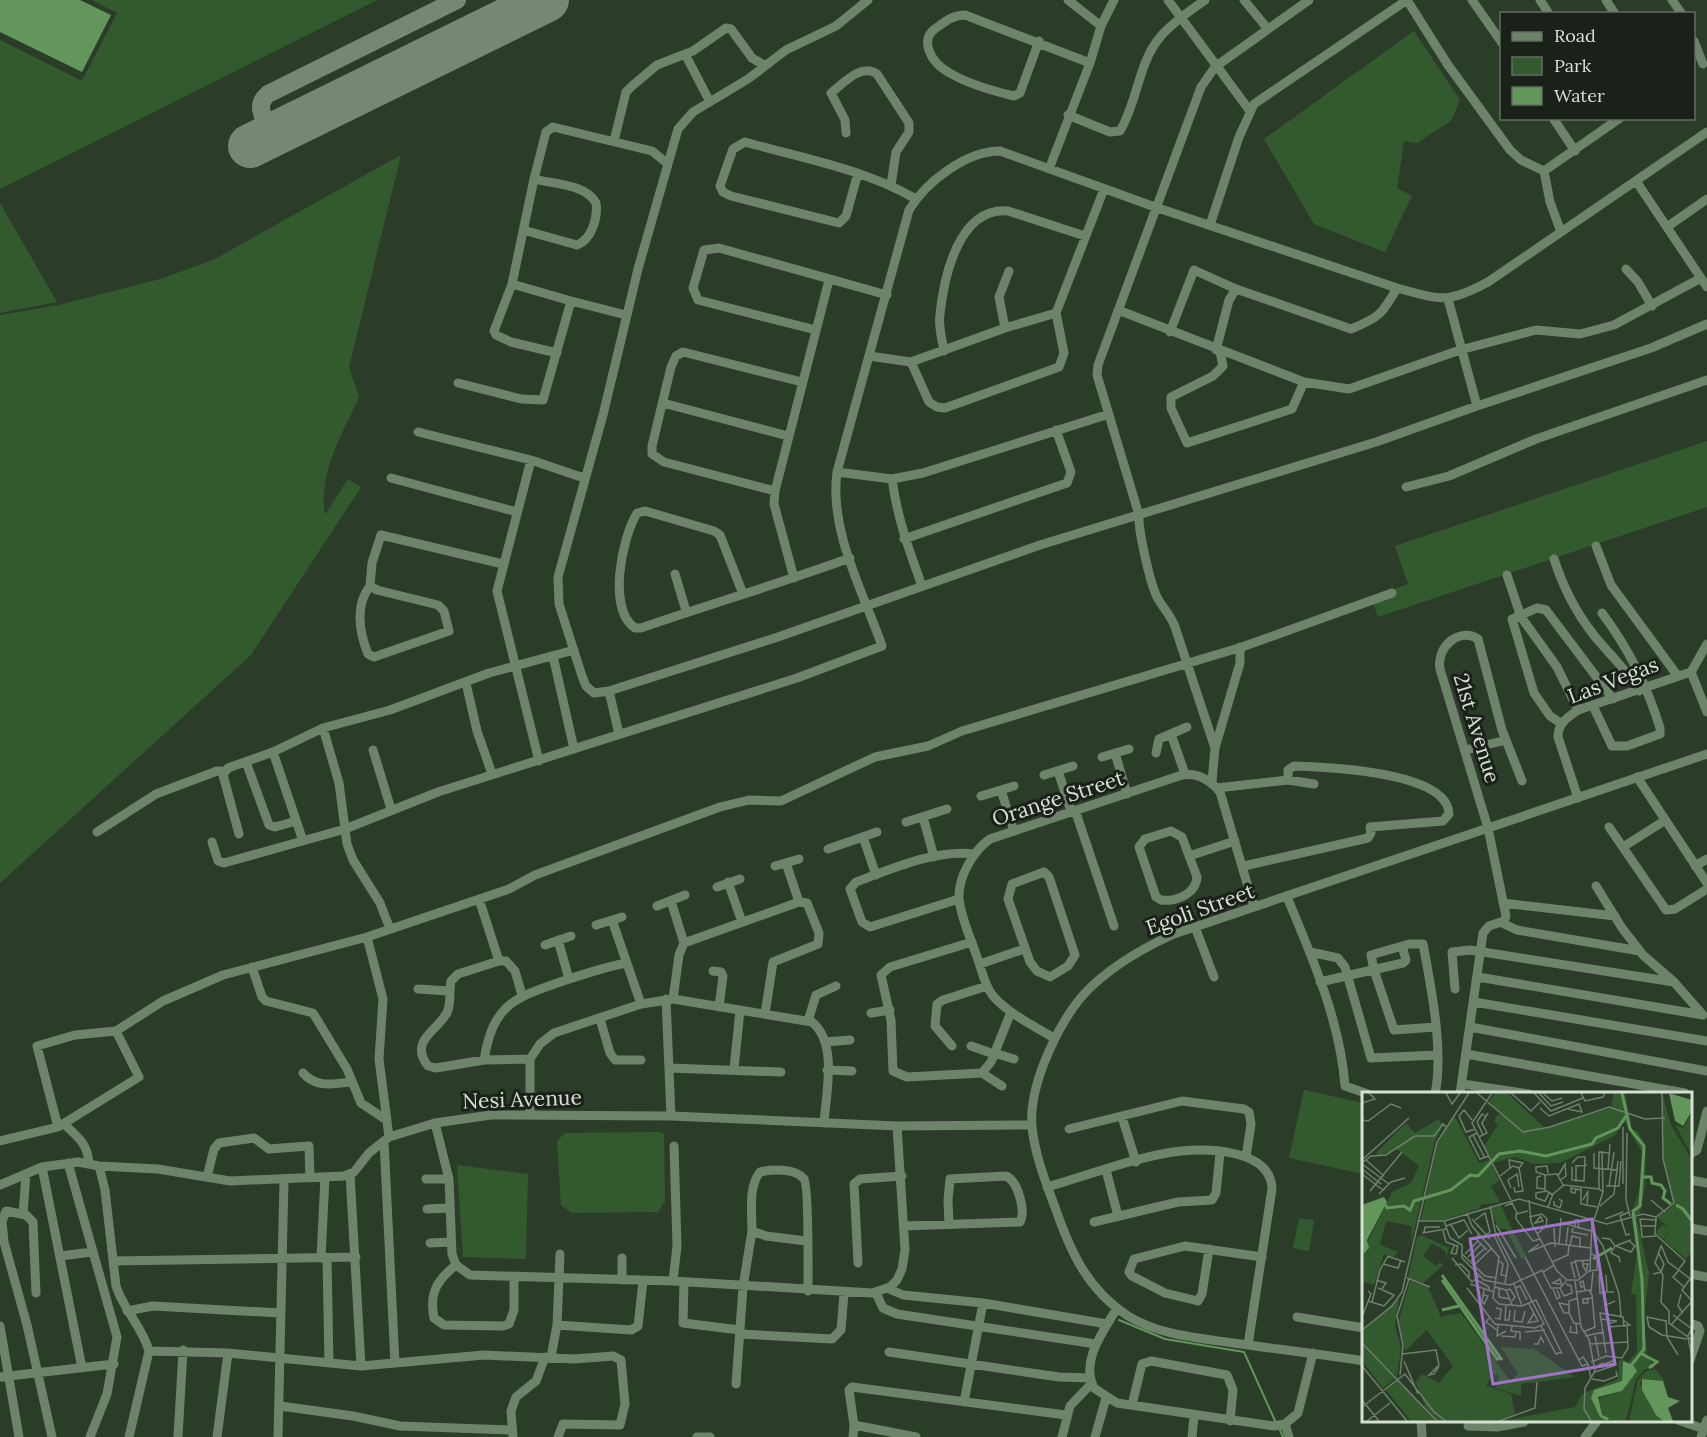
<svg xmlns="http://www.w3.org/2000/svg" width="1707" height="1437" viewBox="0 0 1707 1437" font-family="Lora,serif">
	<rect width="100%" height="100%" fill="#2b3d29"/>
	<!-- green -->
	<path fill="#335a2f" d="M92,0H377L0,189V40L82,81L117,13Z
		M1414,31L1460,100L1451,121L1417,143L1404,141L1397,188L1412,196L1385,252L1314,224L1264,139Z
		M401,155L349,367L359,397C342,435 318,473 325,515L348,479L361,487L251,655L0,883V315L59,305L160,279L213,260Z
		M0,203L57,302L0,313Z
		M1707,441V507L1378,617L1371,597L1408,584L1395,546Z
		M1304,1090L1363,1103V1174L1289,1158Z
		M660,1132L664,1134L665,1201L658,1212L572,1213L561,1205L557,1141L565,1133Z
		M457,1165L528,1174L526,1259L463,1257Z
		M1299,1218L1314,1220L1309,1251L1293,1248Z"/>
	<!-- water -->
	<path fill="#62965b" d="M0,0H80L111,15L82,72L0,32Z"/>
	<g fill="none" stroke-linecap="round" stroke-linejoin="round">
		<!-- stream -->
		<path stroke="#62965b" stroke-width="2" d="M1119,1320L1165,1339L1244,1352L1276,1423
			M1279,1428L1283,1437"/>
		<!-- taxiway -->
		<path stroke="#778675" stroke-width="18" d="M279,131L269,129C263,116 255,105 268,94L457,0"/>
		<!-- runway -->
		<path stroke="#778675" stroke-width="44" d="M250,146L547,0"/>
		<!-- minor -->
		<path stroke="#6d846a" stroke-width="9" d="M868,0L836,26L786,50L748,79L693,112L678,129L638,269L603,415L558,577L559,604L582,676L586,686L594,693L609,691L775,638L1040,545L1376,442L1477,406L1651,348L1707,324
			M1068,0L1101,26
			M1168,0L1250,111
			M1244,0L1267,28
			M1407,0L1448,65L1510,150L1521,160L1544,171L1550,202L1561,232
			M1472,0L1502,43
			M1540,0L1549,14
			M1606,0L1615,14
			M1672,0L1682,14
			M1039,41L1020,93L1014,96C993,91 966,83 948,72C932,63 918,40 936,28C946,21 953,15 965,15L1090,63
			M1694,41L1703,64
			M685,54L710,102
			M1068,115L1110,132L1120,131C1138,101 1138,62 1161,36C1173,22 1190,11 1205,0
			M1553,118L1575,151
			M846,133L845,120L831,93C844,83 861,63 877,74L909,123V132L896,152L891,185
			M614,141L626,92L632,86L657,65L693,51L726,28L731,29L752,58L764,65
			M1049,169L1090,63L1101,26L1114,0
			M1544,171L1620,118
			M858,173L846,216L839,223L731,196L723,192L720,186L733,149L745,142C802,158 864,169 916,199
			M534,179L512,284L494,331L496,335L511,342L557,353
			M1636,181L1707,287
			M1210,225L1239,137L1254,104L1407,0
			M1667,227L1707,199
			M523,230L577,245C592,239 598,218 596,203C586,184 553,184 534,179L546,132L553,127L652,151L668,164
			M1626,269L1638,282L1652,306
			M512,284L571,301
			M1448,299L1477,406
			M1118,310L1304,382L1349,389L1460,350L1536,330L1580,334L1614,325L1701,278
			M1005,328L999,297L1009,271
			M816,330L698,300L693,288L704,250L719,248L887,295
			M1170,332L1194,270L1236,289
			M1216,350L1229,300L1236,289L1351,329C1379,318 1383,313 1397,288
			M944,351C942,339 938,326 940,314C944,276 959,207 1008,211L1085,236
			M1220,352L1223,366L1213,376L1171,397V408L1187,443L1292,409L1304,382
			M869,356L911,362L1005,328L1056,313L1104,189
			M911,362L929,402L937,407L945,408L1059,367L1064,353L1056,313
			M458,383L521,399L543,400L571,301L626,315
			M663,403L788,436
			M418,432L531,460L584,478
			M531,460L497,591L539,761
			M837,472L892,479L923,473L1109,414
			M391,478L517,512
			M892,479C897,517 909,550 922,586
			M1406,487L1449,476L1536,439L1707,380
			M775,491L664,462L652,454V446L671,367L676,356L683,352L802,382
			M904,539L1067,483L1071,472L1056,430
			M1596,546L1611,585L1677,675
			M1554,559C1565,593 1580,621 1604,647C1617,662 1629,673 1639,691
			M675,574L686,611
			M1507,575L1521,617L1557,667L1578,710
			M794,578L774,504L775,491L829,280
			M370,586C355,605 359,632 368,654L374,657L449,631L444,611L438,605L377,590L370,586L372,563L381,535L503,564
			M743,594L720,535L714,531L645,511L637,513C622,538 607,609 635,628H641C711,604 781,583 850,558
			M553,656L574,749
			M1691,672L1707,712
			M466,683L477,731L492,774
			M609,691L619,734
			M1593,706L1612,746H1627L1660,734V728C1647,685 1629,649 1602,613
			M1562,724L1550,716L1534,693L1512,619L1537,608L1546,610L1613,699
			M323,728L339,783L347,844L353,860L380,903L390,929
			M1171,734L1185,774
			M1215,748L1240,663V647
			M373,750L391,809
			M1466,750L1506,740
			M273,752L303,841
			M1115,753L1127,794
			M1156,753L1159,739L1187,727
			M1102,757L1129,749
			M246,762L269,825L275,827L296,821
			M1058,771L1071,811
			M1044,775L1073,766
			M1637,777L1707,883
			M1212,782L1215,748L1175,627C1171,616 1164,609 1158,599C1150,584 1138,530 1139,515L1097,375L1098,365L1201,87L1215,67L1309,0
			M1217,788L1288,780L1314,784
			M1001,790L1014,831
			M981,796L1014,786
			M1578,798L1558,737C1558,723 1567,718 1578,710L1691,672L1707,644
			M1075,810L1114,926
			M923,817L934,857
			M906,822L947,809
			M1609,827L1666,910L1675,909L1707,889
			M1171,831L1182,837L1197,877C1196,894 1176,902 1161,900L1156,897L1139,847L1145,839Z
			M97,832L156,794L217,771H224
			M239,834L223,775L228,768L273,752L323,728L390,710L489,673L574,650
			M863,837L876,875
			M212,842L218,861L224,863L345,829L438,792L797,678L882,646C863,591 829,531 837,472L909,210C926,182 966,151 1000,151L1155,207L1397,288C1441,300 1447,304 1488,282L1707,132
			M1623,847L1664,821
			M828,849L877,832
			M1189,856L1235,841
			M786,863L799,902
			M775,866L799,859
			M1244,866L1368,838L1371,833L1370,827L1443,821L1449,814C1448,771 1325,767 1294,766L1288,770V780
			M1695,866L1707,859
			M1044,872L1049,877L1075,955L1068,966L1050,977L1037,971L1030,962L1008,899L1012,884Z
			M728,882L742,922
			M1596,886L1622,928L1643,955L1674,982L1703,1015
			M717,887L740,879
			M1287,897C1312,957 1340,1020 1345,1086L1368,1094
			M479,899L499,961
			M959,899L870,927L862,922L850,889L856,882C891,869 936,849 974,854
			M671,901L684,943
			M1503,903L1615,916
			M657,906L685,895
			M612,920L641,1004
			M1502,923L1517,930L1640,951
			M596,925L622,917
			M1195,927L1214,977
			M367,937L383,999L379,1059L389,1137
			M558,940L569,979
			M972,942L890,967L881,975L891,1020L893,1071L907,1077L982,1073L991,1062L1011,1012
			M545,945L571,936
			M1310,952L1338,958L1345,967L1371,1058L1438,1055
			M980,964L1024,949
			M252,967L262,997L266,1001L313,1013L347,1069L361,1103L385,1119
			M713,971L721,972L723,976L719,1007
			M1478,977L1703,1015
			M1320,982L1403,963L1406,960L1402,946
			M418,989L449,991
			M1455,989L1452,952L1470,950L1674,982
			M522,995L515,971L506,961H499L458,974L451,981C449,990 451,1001 448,1010C442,1029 407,1039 428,1066L436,1068L484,1060L530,1059
			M666,999L671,1116
			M673,999L679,955L684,943L799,902L807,903L819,933L818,944L773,962L765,1014
			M1474,1002L1707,1041
			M871,1013L890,1010
			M600,1019L610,1053L615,1060H641
			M808,1021L816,995L836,986
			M1470,1027L1707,1071
			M1054,1038C1034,1026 1009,1014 993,996C984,985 982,970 977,957C971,939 961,918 959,899C958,877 973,851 990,839L1179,776C1196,771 1209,779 1220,792L1254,907
			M825,1042L850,1040
			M952,1046L935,1026L937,1004L943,1000L987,986
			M971,1046L994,1054
			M994,1053L1014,1059
			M1466,1054L1685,1093
			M484,1060C493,1004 514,998 563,981C584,974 605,967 626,963
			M669,1068L781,1072
			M734,1069L740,1010
			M827,1070L852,1071
			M303,1073C316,1088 333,1084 351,1082
			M982,1073L1002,1086
			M1463,1084L1529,1094
			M1435,1094C1444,1052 1431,986 1423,944H1409L1371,955L1374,970L1394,1030L1435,1027
			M1460,1094L1483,933L1489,926L1504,921L1506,916L1488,828L1440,669C1436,646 1460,627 1478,639L1502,730L1522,781
			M530,1114V1059L540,1044L554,1033L641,1004L673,999L812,1022C838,1043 826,1093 824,1123
			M1122,1117L1136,1162
			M435,1123L449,1179L452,1254L456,1265L470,1275L673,1281L872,1293L890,1287L897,1280L902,1269L905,1250L897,1126
			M64,1124C78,1137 88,1144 89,1164
			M58,1127L37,1046L75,1035L116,1031L163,1001L223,975L367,937L509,889L535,875L720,807L749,800L781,801L875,757L928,746L962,731L1242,647L1392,593
			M1069,1129L1182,1101L1244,1109L1249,1112L1251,1124L1246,1157
			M0,1141L58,1127L139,1077L116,1031
			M384,1141L395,1363
			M1690,1154L1697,1150L1707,1111
			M68,1163L117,1337L107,1394L90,1437
			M99,1166L105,1190L116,1286C123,1309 143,1328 149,1351L129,1437
			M42,1167L82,1368
			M1106,1170L1118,1216
			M350,1174L361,1366
			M207,1177L214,1149L219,1143L254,1138L269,1149L309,1146L310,1178
			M426,1179H449
			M1690,1180L1707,1183
			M0,1185L42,1167L78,1162L99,1166L158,1169L230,1181L344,1176L354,1172L369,1153L389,1137L435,1123L491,1115L671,1116L897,1126L1032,1125
			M1047,1187C1087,1176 1141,1155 1181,1151C1210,1148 1271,1150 1272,1189L1248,1345
			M427,1209L449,1208
			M23,1214L26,1174
			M1094,1222L1178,1202L1212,1200L1216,1193L1220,1153
			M904,1226L1020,1222C1026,1211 1018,1181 1006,1176L950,1179L948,1200L949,1224
			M1690,1228L1707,1231
			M806,1241L766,1236L752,1231C752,1213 748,1187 760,1172C771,1169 796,1168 804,1179C809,1185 808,1275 808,1291
			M430,1243L451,1242
			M1209,1249L1202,1294L1198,1301L1165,1293L1132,1276L1129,1272L1134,1259L1185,1246L1262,1257
			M560,1254L557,1325L631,1330L638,1326L643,1281
			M60,1256L92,1252
			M321,1258L325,1177
			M327,1258L329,1363
			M622,1258V1280
			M113,1261L356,1257
			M858,1263L854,1184L860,1179L902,1176
			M456,1265C437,1280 429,1293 434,1318L444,1325L503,1326L509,1324L514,1310V1277
			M1690,1274L1707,1277
			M673,1281L677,1246L674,1146
			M684,1282L683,1323L740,1330
			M887,1288L903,1295L983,1303L1107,1324
			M36,1293L33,1222L26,1215L6,1211L2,1221L4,1242L27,1325L52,1437
			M876,1293L883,1308L897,1314L1096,1344
			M1117,1308C1104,1331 1080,1360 1094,1388L1117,1403L1274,1426L1285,1424L1298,1413L1313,1353
			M127,1311L153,1306L280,1313
			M1297,1317L1364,1328
			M1690,1323L1698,1326L1700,1331L1690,1360
			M0,1326L19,1437
			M740,1334L832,1339L841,1330L844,1293
			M149,1351L228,1353L361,1366L484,1355L574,1359L613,1356L621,1360L625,1404L620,1425L563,1424L558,1437
			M889,1352L1059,1377L1090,1378
			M551,1357L557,1325
			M1364,1361C1320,1354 1276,1349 1233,1343C1198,1338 1159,1335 1128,1316C1088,1290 1071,1253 1056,1210C1046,1183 1035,1156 1032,1127C1028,1084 1062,1013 1093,985C1117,963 1145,947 1174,934L1707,754
			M0,1377L114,1364
			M736,1384L743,1287L752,1231
			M964,1402L983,1303
			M1132,1405L1142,1364L1151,1361L1227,1375L1233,1390L1230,1421
			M280,1406L353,1416L400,1426L512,1430
			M1421,1420L1422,1437
			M1678,1420L1704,1429
			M1285,1424L1289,1437
			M854,1425L916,1437
			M1468,1426L1497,1427L1524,1422
			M178,1437L183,1350
			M217,1437L228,1353
			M278,1437L284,1180
			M513,1437L511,1411L516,1397L536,1381L545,1357
			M697,1437H710
			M853,1437L854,1425L849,1390L852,1387L1066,1415
			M1062,1437L1070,1406L1092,1383
			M1095,1437L1106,1398
			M1192,1437L1194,1416
			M1585,1437L1598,1420
			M1701,1437L1707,1420"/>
	</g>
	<g text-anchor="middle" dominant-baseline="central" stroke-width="6" stroke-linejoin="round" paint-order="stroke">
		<!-- street labels -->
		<g font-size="21" fill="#d6e1d4" stroke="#192118">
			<text transform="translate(1613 680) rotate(-21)">Las Vegas</text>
			<text transform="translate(1477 728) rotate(73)">21st Avenue</text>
			<text transform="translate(1058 798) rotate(-18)">Orange Street</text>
			<text transform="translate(1200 909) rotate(-20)">Egoli Street</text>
			<text transform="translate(522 1099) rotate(-2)">Nesi Avenue</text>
		</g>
	</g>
	<!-- overview -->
	<g transform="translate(1362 1092)">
		<rect width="330" height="330" fill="#2b3d29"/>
		<path d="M133,1H145L183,36L249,16L252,1H263L270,37L276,40L284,54L283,95L278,122L274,123L287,182L282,225L285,264L293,276L283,277L274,287L264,329H248L240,324L235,307L260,299L274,279L271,273L261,269L260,289L244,296L232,299L229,307L238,323L245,329H139L213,315L220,302L256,287L257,269L260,267L266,270L275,260L274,203L269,202L276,157L269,124L280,90V60L263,30L258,31L254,43L198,71L172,72L153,65L131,71L122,54L136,33L132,29L135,23L140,22L127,10ZM300,1L309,33L330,68V160L324,167L302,148L307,139L301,147L294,141L300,133L307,136L295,125L312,113L301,66ZM330,21V64L313,32L321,36ZM92,23L117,71L128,68L137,89L129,94L138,110L118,113L117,117L80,128L59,129L75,53ZM77,27L81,34L73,48L49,152L50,134L24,129L18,153L36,160L31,165L22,162L12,193L2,190L0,196V158L6,160V149L30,100L49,91L57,74L35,57L17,64L14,61L44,31L53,41ZM138,111L145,127L165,166H159L144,137H138L134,131L128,115ZM59,143L87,156L84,165L83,159L70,151L61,164L74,174L78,170L81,173L61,191L46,186L55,145ZM48,189L66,195L81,230L80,225L86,223L99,221L148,289L156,282L139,255L170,257L168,254L213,285L159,292V304L133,296L137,284L131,282L124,294L149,302L153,322L134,329H76L63,314L54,290L60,282L77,291L91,274L65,238L43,259L37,228ZM37,206L33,234L39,255L35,285L0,251V239ZM0,252L33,286L21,296L0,269ZM293,277L303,289L280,287L278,292L300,329H267L276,288L284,279ZM35,287L74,329H49L23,297Z" fill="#335a2f"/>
		<path d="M307,1L330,8V19L321,34L313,29ZM22,105L25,110L5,148L7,156L3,161L0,158V113ZM261,269L271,273L275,279L260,299L236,305L240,323L247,326L245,329L238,325L229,306L232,298L260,289ZM280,287L301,289L306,305L318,309L306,316L311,329H301L294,323L280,298Z" fill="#62965b"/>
		<path fill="none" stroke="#62965b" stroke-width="3" d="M260,1L268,37L282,54L278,114L271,119L280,188L282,257L268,275M280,85H289L290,91L299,93L303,99L301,106L309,112M23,112L25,116L42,114L48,118L52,109L89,98L108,83L116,84L137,62L158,59L184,64L230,52L234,46L256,36L264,24M314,113L321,117L330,129M231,167L250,156M80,183L140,268M80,188L135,267L139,266M80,218L101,213M280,262L295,270L287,276"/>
		<path fill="none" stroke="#6f7f6d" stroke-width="1.5" d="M84,1L90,12L98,1M115,1L161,40L188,35L247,15L283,27L303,26M130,1L110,31L149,108M149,1L169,19L178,10M172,1L189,19L221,6M177,1L189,14L201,10M181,1L190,9L200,6M219,1L223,9L241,5L243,1M0,11L13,7L7,1M178,16L187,24L217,12L220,20L206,17M0,28L6,29L29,12L39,16M110,28L102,18L97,24L104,40L113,37M115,41L107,45L118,67L127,64M265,41L264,108L268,124M111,43L123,66M121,43L115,30L120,22L124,25M117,45L125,41L120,31L126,21M240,59L241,100M232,61V76L256,78M0,68L47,26M4,68L22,84M0,71L9,64L24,63L53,44H72L81,32L84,35M0,72L27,92M210,75V88L222,89L223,65H216L210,71M0,77L19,92M148,77L147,68L161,71L157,76M246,77L248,52M0,82L21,98M183,83L174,80V75L185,74L186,81M138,84L151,74L157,76L161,99L153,100L152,95M179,84L175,85V96L183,97M196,84L203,72L204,84L198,88M214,90V74L225,73M261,92V35M219,94V112L235,115M244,94H257L259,69M247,94L252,60M149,96L146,88L155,82L157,95M214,97L213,101L209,100V96L219,98M8,99L40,60M184,99L174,101V106L183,109L187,101M17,102L29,90L43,86M191,103L183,98V83L195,82L201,93M167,108L169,130L195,179L205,188H216L228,178L230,128M221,108L226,99L225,114M289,108L303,120M192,109V113L198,116L200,109L197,107M143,114L150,111L155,121M238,114L252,102L256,69M186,115L191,102L202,93L237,97M166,119L154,122V127L171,149L178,147M267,120L258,124L264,143L268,142M105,121L110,134L137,165L131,206L137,212L160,214L174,208L200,262M177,122L181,129L173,131L178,125M167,125L180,122L185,127L184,134L175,142M294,125L312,111L301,67L300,1M294,125L293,142L323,169L317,177M110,127L128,147M243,127L261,120M113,128L123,121L128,140L124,143M232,128L241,100L237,97V60L247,61M55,129H82L157,107L245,132L281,122L294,125M82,129L88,146L100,153V166L122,188L148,193L181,178M201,131L229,139M89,133L97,146L106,138M134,133L154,166M84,134L102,128L110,142M279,134L278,127L295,128M294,134H279L280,145L294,144M192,136L193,155M211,136L210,140L226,143M213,136V128H216L217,137M229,136L241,154L257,202L259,224M81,139L84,150L95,154M62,140L63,135H78M60,141L85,137M117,142L114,147L125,158M132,143L146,172L143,192M240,146L248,147L253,154L269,148M177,152L166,160L189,151L229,156M197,153L199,126M204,153L206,135M299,153L306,170L330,188M92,154L89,161L94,162L96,153M208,154L210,144L218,146V156M253,154L249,161L257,165L258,170M254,154L269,160L273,154L267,149M299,154L293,171L301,183L299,210L307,219V231L330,248M100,162L123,184L134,186M103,162L116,149M25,164L43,170M106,165L119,152M163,165L220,274L226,272M90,166L110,190L117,184M109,169L123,156M137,169L141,172L139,183L145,184M190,170L206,163L207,153M213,170L209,171L213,186M21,172L36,176L39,168M221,172H226L224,179L221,174V168M93,173L99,172L107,180V187M192,173L181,180L189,196H198L205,188M111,174L130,156M317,178L311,185L322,195M227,179L235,178V164L229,162M237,182L238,201L243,200L244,213L253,209M291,182L299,180L302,172L296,160M244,183L245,200H252M45,186L68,195M113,187L127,195V199M218,187L213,169L229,168M328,187L320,198L330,209M14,188L24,191L19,198M213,189L219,235L227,247L233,279L223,296L222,317L229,329M108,192L132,200M152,192L160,214M198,192L191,191L198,187L200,195M133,195L144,198L150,213M223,195H219L218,190L221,189L223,198M105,196L133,232L173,236L182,232L133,139L128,114M137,196V205L148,207M154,196L158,194L165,208M198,196L202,204L210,201L209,194L204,192M191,197L195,207L198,205L195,198M144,198L148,197L153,205L150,209M215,200L227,198L230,203L233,235L221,240M229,200L231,180M319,202L316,214L321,221M121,203L126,204L122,212L120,209L121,203L122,198M216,206L207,209V221L212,231L219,232M226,206V211H221V207L230,206M6,209L22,214L32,203L16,196M10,210L18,178L26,164M144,212L143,228H147L148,218M167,212L176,229L166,231L172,221M153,218L152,229L160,230L163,219M207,221H202L197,211L207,213M311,223L330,237L325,245M0,225L9,202L6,199M127,226L124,230L135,238M133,226L138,227L139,217L134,216M239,227L255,229L246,232M304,228L305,245L316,263M304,229L285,225L287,235L300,243L325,247M136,233L135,244L144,239M309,233L330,209M150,234L149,239L158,240V248M179,234L194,262L199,260M209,234L208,240L215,241L214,232M247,235L268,233L261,228M0,238L30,214L40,200L75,50L107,1M163,240L183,238M139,244L153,245L154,240M223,244L242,240M233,244L237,265M326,246L330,264M0,251L75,329M172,252H176L179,245L182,251M228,252L266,250M244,261L238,221L261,225L262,235M40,262L74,258L77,273L67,283L72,282L77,274M217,268L221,265L226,272L229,286M42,269L56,302M229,270L244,264L260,266L266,256L265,234M241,271L234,275L253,268M0,274L45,329M233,280L254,273M38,283L41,253L35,224L47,187M230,287L242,289L255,284L254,279M0,308L17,329M0,315L43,282L72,320L84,329M5,329L28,311M137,329L173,316L175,290"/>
		<path fill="#9f74c7" fill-opacity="0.15" stroke="#9f74c7" stroke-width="3" d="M230,127L253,272L131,292L108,147Z"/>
		<rect width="330" height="330" fill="none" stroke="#d6e1d4" stroke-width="3"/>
	</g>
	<!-- legend -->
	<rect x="1500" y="12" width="195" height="108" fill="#192118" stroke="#656e63" stroke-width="1.5"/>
	<rect x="1512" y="32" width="30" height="9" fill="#6d846a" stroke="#656e63" stroke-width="1.5"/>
	<text x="1554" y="42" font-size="18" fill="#d6e1d4">Road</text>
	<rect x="1512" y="57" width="30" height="18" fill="#335a2f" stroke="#656e63" stroke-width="1.5"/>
	<text x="1554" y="72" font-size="18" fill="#d6e1d4">Park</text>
	<rect x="1512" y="87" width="30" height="18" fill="#62965b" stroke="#656e63" stroke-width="1.5"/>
	<text x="1554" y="102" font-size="18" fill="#d6e1d4">Water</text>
</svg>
